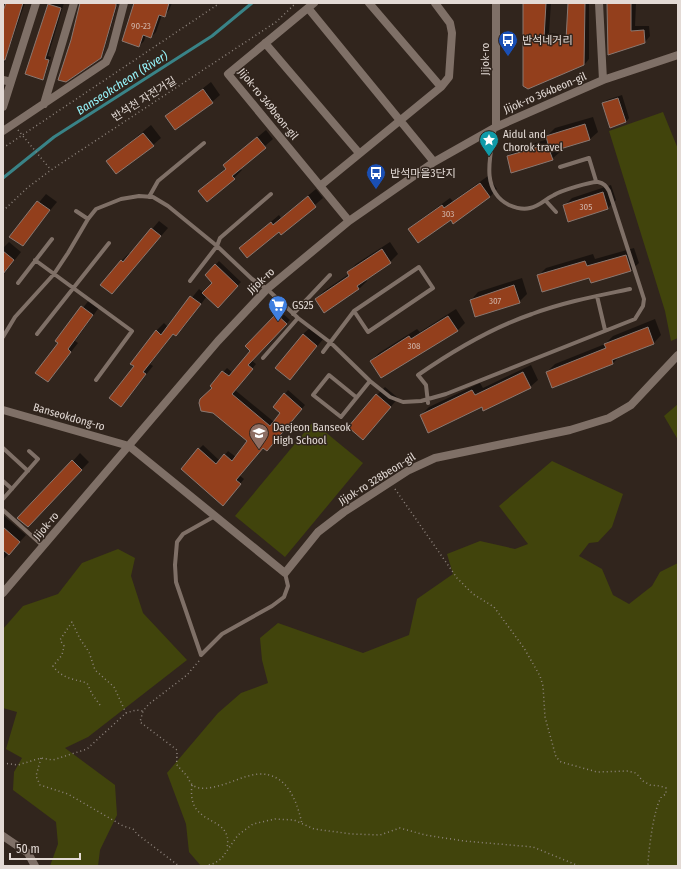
<svg xmlns="http://www.w3.org/2000/svg" width="681" height="869" viewBox="0 0 681 869" font-family="'Fira Sans Condensed','Noto Sans KR',sans-serif">
	<rect width="100%" height="100%" fill="#31251d"/>
	<!-- green -->
	<path fill="#41440c" d="M663,112L678,149V338L671,341L665,311L609,131Z
		M678,404V440L664,416Z
		M313,422L363,463L285,557L235,516Z
		M552,461L623,494L612,527L598,542L589,543L579,556L602,569L613,595L629,604L652,586L660,572L678,563V866H201L189,852L186,824L167,773L218,713L241,693L268,683L262,660L260,638L278,623L363,653L409,635L417,599L453,574L447,554L480,541L515,549L528,544L499,506Z
		M118,549L135,558L131,576L143,613L187,660L88,737L65,748L115,785L117,815L100,850L98,866H50L58,844L56,822L13,790L14,772L22,758L6,749L17,712L3,708V629L23,606L58,594L82,563Z"/>
	<!-- shadow -->
	<path fill="#0007" d="M7,3H25L3,66V15Z
		M48,3H64L48,56L51,57L45,76L42,79L26,74Z
		M81,3H118L103,54L100,57L72,40Z
		M135,3H172L169,10L164,16L162,15L156,32L151,37L146,35L144,41L139,46Z
		M524,3H551L549,33L567,35L569,3H589V59L584,65L528,88Z
		M608,3H636L635,26H649L650,36L645,42L609,54Z
		M211,82L220,95L212,102L167,116Z
		M622,95L629,118L626,122L603,104L607,100Z
		M593,117L598,132L590,139L559,149L560,152L552,159L508,156L516,149L548,139L547,136L555,128Z
		M151,125L161,138L153,145L107,161Z
		M266,130L273,139L240,168L242,170L234,178L199,191L226,168L232,158Z
		M488,176L497,189L490,197L451,219L409,229L417,222L450,198L453,201Z
		M611,185L616,200L608,208L568,221L564,206L572,198Z
		M316,189L323,198L281,234L279,231L240,248L279,215L281,218Z
		M46,194L57,202L22,244L11,236Z
		M159,221L168,228L119,285H102L122,260L129,253L131,254Z
		M9,242L21,252L3,275V248Z
		M390,242L398,254L390,262L365,279L367,281L359,289L316,299L324,291L349,274L348,272L356,264Z
		M634,248L639,263L631,270L538,276L546,268L593,254L595,259Z
		M219,261L241,282L218,306L207,296L184,327L176,335L174,333L150,364L153,366L121,406L135,366L156,331L164,323L168,327L199,289L204,293L214,283L206,275Z
		M522,278L527,294L519,302L471,300L478,292Z
		M90,299L100,306L75,341L78,343L48,381L59,342L57,340Z
		M456,309L465,323L457,331L371,361L379,353L417,329L420,332Z
		M280,311L290,320L251,360L256,364L235,390L274,422L281,413L285,394L288,390L305,405L271,446L264,447L239,475L244,479L226,501L199,449L203,445L220,461L228,451L236,457L249,441L211,385L227,368L233,373L252,351L246,346Z
		M655,319L661,335L654,343L620,356L613,363L547,372L555,364L605,344L613,336Z
		M311,327L324,338L297,371L303,334Z
		M531,365L538,380L530,387L482,406L421,415L429,407L480,383L483,388Z
		M385,387L398,398L371,431L377,395Z
		M80,453L89,462L35,518L73,461Z
		M3,515L26,535L3,560Z"/>
	<g fill="none" stroke-linecap="round" stroke-linejoin="round">
		<!-- stream -->
		<path stroke="#398387" stroke-width="3" d="M3,178L54,137L212,36L252,3"/>
	</g>
	<!-- building -->
	<path fill="#933f1c" stroke="#897871" d="M6,3H23L5,60H3V11Z
		M80,3H116V6L101,58L66,82L58,80L71,40Z
		M134,3H169L165,17L159,15L151,38L143,35L139,47L122,41Z
		M523,3H546L544,38L566,40L568,3H585L584,65L528,89L523,86Z
		M607,3H631V31L644,30L645,43L608,55Z
		M48,4L61,8L45,59L49,60L43,80L25,74Z
		M203,89L213,103L175,130L165,116Z
		M618,98L626,122L610,128L602,103Z
		M585,124L590,140L550,152L553,160L511,173L507,156L548,144L546,136Z
		M143,133L154,146L116,174L106,161Z
		M257,137L266,148L232,176L235,179L207,202L198,191L226,169L223,165Z
		M480,183L490,197L453,224L451,220L418,243L408,229L442,205L444,208Z
		M603,192L608,209L568,222L563,205Z
		M308,196L316,207L281,235L279,232L247,258L239,248L271,222L273,225Z
		M37,201L50,210L23,246L9,237Z
		M151,228L161,236L112,294L100,285L121,260L123,262Z
		M382,249L391,263L357,286L359,289L324,313L315,299L349,276L347,272Z
		M3,251L14,260L3,274Z
		M626,255L631,271L591,283L589,278L542,292L537,275L585,261L587,266Z
		M215,264L238,286L218,308L202,293L212,283L205,275Z
		M514,285L520,303L475,317L470,300Z
		M190,296L201,304L176,336L173,334L143,372L146,374L121,407L109,398L134,366L130,364L156,330L161,335Z
		M81,306L93,315L68,349L71,352L48,382L35,373L58,343L55,341Z
		M276,314L287,324L248,365L253,369L232,394L270,426L280,413L273,407L284,393L302,409L267,451L263,448L236,480L241,484L223,506L181,469L198,448L216,464L224,454L232,461L247,441L213,413L201,411L199,403L200,399L212,388L210,386L222,371L229,376L250,351L245,346Z
		M448,316L458,331L381,378L370,361L409,336L411,339Z
		M648,327L654,344L612,360L613,364L552,388L546,372L606,348L604,344Z
		M303,334L317,346L290,380L275,368Z
		M523,372L531,388L483,411L482,407L428,433L420,415L472,390L475,395Z
		M376,394L391,407L363,440L348,427Z
		M72,460L82,470L28,527L17,518Z
		M3,527L20,542L9,555L3,550Z"/>
	<g fill="none" stroke-linecap="round" stroke-linejoin="round">
		<!-- path -->
		<path stroke="#8f857e" stroke-width="1.5" stroke-dasharray="1 3" stroke-linecap="butt" d="M18,130L51,170
			M3,148L220,3
			M3,211L27,188L51,170L276,22L296,3
			M395,489L457,578L473,594L494,607L524,648L540,676L543,686L545,717L556,757L561,762L597,772L627,771L636,773L643,781L650,785L660,786L666,788V794C666,794 661,797 661,798C654,807 648,853 648,866
			M199,661L187,675L149,704L143,711L140,722L177,750C177,770 174,761 187,776C189,779 190,784 194,786C201,790 210,788 218,786C231,783 245,775 259,774C287,773 297,801 302,824
			M100,705L92,694L87,683C73,679 61,678 53,666L62,655L64,646L60,640L72,622L80,639L89,652L95,670L114,687L126,713
			M41,758L36,776L40,785L68,794L123,826L133,829L137,834L179,866
			M3,763L18,765L41,758L53,760L87,749L126,713L136,710L143,711
			M192,785C186,829 234,813 227,848
			M205,866L215,863L222,858L238,835L253,824L275,819L294,820L314,829L352,834L380,835L400,828L425,835L464,841L533,847L579,866"/>
		<!-- service -->
		<path stroke="#7f7067" stroke-width="4" d="M560,167L589,158L596,181
			M149,197L158,181L204,143
			M546,201L556,212
			M76,211L88,219
			M35,260L132,331L96,380
			M190,281L217,246L220,238L271,194
			M18,283L52,239
			M597,296L605,330
			M293,314L330,275
			M37,334L109,243
			M3,337L15,317L54,274L68,253L88,219L96,209L121,199L139,196L153,197L168,206L217,246L252,279L267,289L298,318L331,343L370,381L390,397L403,402L421,401L446,394L635,319L643,306L644,299L609,191C606,186 604,183 598,182C592,181 560,191 554,195C545,199 540,206 530,208C523,210 516,208 509,205C479,190 491,153 495,127
			M323,352L354,311L419,267L433,288L368,332L354,311
			M263,358L298,318
			M356,397L329,375L313,395L341,417L370,381
			M428,403L426,385L418,375C454,350 491,328 532,314C564,302 597,296 630,289
			M3,448L28,471
			M3,481L12,489
			M3,499L38,459L29,451
			M3,510L43,546
			M201,655L176,582L175,565L177,542L183,534L215,516
			M201,655L222,634L272,606L284,597L288,586L285,573"/>
		<!-- minor -->
		<path stroke="#7f7067" stroke-width="8" d="M314,3L228,74L349,221
			M369,3L441,87
			M599,3L603,80
			M308,8L434,162
			M265,43L359,153
			M3,80L11,82
			M44,104L74,3
			M3,107L36,3
			M496,127V3
			M3,131L106,62L112,49L124,3
			M320,186L441,87L449,77L452,33L450,23L435,3
			M3,410L129,446L285,573L318,532L344,512L409,470L435,458L570,430L609,418L631,405L678,355
			M3,593L218,341L267,289L349,221L434,162L496,127L603,80L678,55
			M3,836L28,853L35,866"/>
	</g>
	<!-- icons -->
	<defs>
		<symbol id="bus-pin" viewBox="-11 -11 22 30"><path d="M0 17L-7.5 6A9.5 9.5 0 1 1 7.5 6Z" fill="#1a4fb4" stroke="#31251d"/><path d="M-5-6H5V4H4V6H2V4H-2V6H-4V4H-5ZM-3.5-4V0h7V-4ZM-3.5 1.2v1.5H-2V1.2ZM2 1.2v1.5H3.5V1.2Z" fill="#fff"/></symbol>
		<symbol id="sight-pin" viewBox="-11 -11 22 30"><path d="M0 17L-7.5 6A9.5 9.5 0 1 1 7.5 6Z" fill="#0f9aa8" stroke="#31251d"/><path d="M0-6L1.8-2.2L6-1.7L2.9 1.2L3.7 5.4L0 3.3L-3.7 5.4L-2.9 1.2L-6-1.7L-1.8-2.2Z" fill="#fff"/></symbol>
		<symbol id="supermarket-pin" viewBox="-11 -11 22 30"><path d="M0 17L-7.5 6A9.5 9.5 0 1 1 7.5 6Z" fill="#3f7fe0" stroke="#31251d"/><path d="M-6-5.5h2.5l.6 2H6L4.5 2H-2.5L-4.4-4H-6ZM-1.5 3.2a1.3 1.3 0 1 0 .1 0ZM3 3.2a1.3 1.3 0 1 0 .1 0Z" fill="#fff"/></symbol>
		<symbol id="school-pin" viewBox="-11 -11 22 30"><path d="M0 17L-7.5 6A9.5 9.5 0 1 1 7.5 6Z" fill="#8d6e63" stroke="#31251d"/><path d="M0-5L7-2L0 1L-7-2ZM-4 1L0 2.5L4 1V4Q0 6-4 4Z" fill="#fff"/></symbol>
	</defs>
	<g fill-rule="evenodd">
		<use href="#bus-pin" x="497" y="29" width="22" height="30"/>
		<use href="#sight-pin" x="478" y="129" width="22" height="30"/>
		<use href="#bus-pin" x="365" y="162" width="22" height="30"/>
		<use href="#supermarket-pin" x="267" y="294" width="22" height="30"/>
		<use href="#school-pin" x="248" y="422" width="22" height="30"/>
	</g>
	<g text-anchor="middle" dominant-baseline="central" stroke-width="3" stroke-linejoin="round" paint-order="stroke">
		<!-- number labels -->
		<g font-size="9" fill="#cfb3a7">
			<text x="141" y="26">90-23</text>
			<text x="586" y="207">305</text>
			<text x="448" y="214">303</text>
			<text x="495" y="301">307</text>
			<text x="414" y="346">308</text>
		</g>
		<!-- poi labels -->
		<g font-size="11" fill="#e3dad5" stroke="#31251d" text-anchor="start">
			<text x="522" y="40">반석네거리</text>
			<text x="503" y="134">Aidul and<tspan x="503" dy="13">Chorok travel</tspan></text>
			<text x="390" y="173">반석마을3단지</text>
			<text x="292" y="305">GS25</text>
			<text x="273" y="427">Daejeon Banseok<tspan x="273" dy="13">High School</tspan></text>
		</g>
		<!-- street labels -->
		<g font-size="11" fill="#e3dad5" stroke="#31251d">
			<text transform="translate(485 59) rotate(-90)">Jijok-ro</text>
			<text transform="translate(545 93) rotate(-23)">Jijok-ro 364beon-gil</text>
			<text transform="translate(144 99) rotate(-32)">반석천 자전거길</text>
			<text transform="translate(268 104) rotate(51)">Jijok-ro 349beon-gil</text>
			<text transform="translate(261 281) rotate(-43)">Jijok-ro</text>
			<text transform="translate(69 417) rotate(16)">Banseokdong-ro</text>
			<text transform="translate(377 479) rotate(-32)">Jijok-ro 328beon-gil</text>
			<text transform="translate(46 526) rotate(-50)">Jijok-ro</text>
		</g>
		<!-- water labels -->
		<g font-size="12" font-style="italic" fill="#96f6fc" stroke="#31251d">
			<text transform="translate(122 83) rotate(-33)">Banseokcheon (River)</text>
		</g>
	</g>
	<!-- border -->
	<rect width="681" height="869" fill="none" stroke="#e3dad5" stroke-width="8"/>
	<!-- scale -->
	<path d="M10 853v6h70v-6" fill="none" stroke="#e3dad5" stroke-width="2"/>
	<text x="16" y="853" font-size="12" fill="#e3dad5" stroke="#31251d" stroke-width="3" paint-order="stroke">50 m</text>
</svg>
